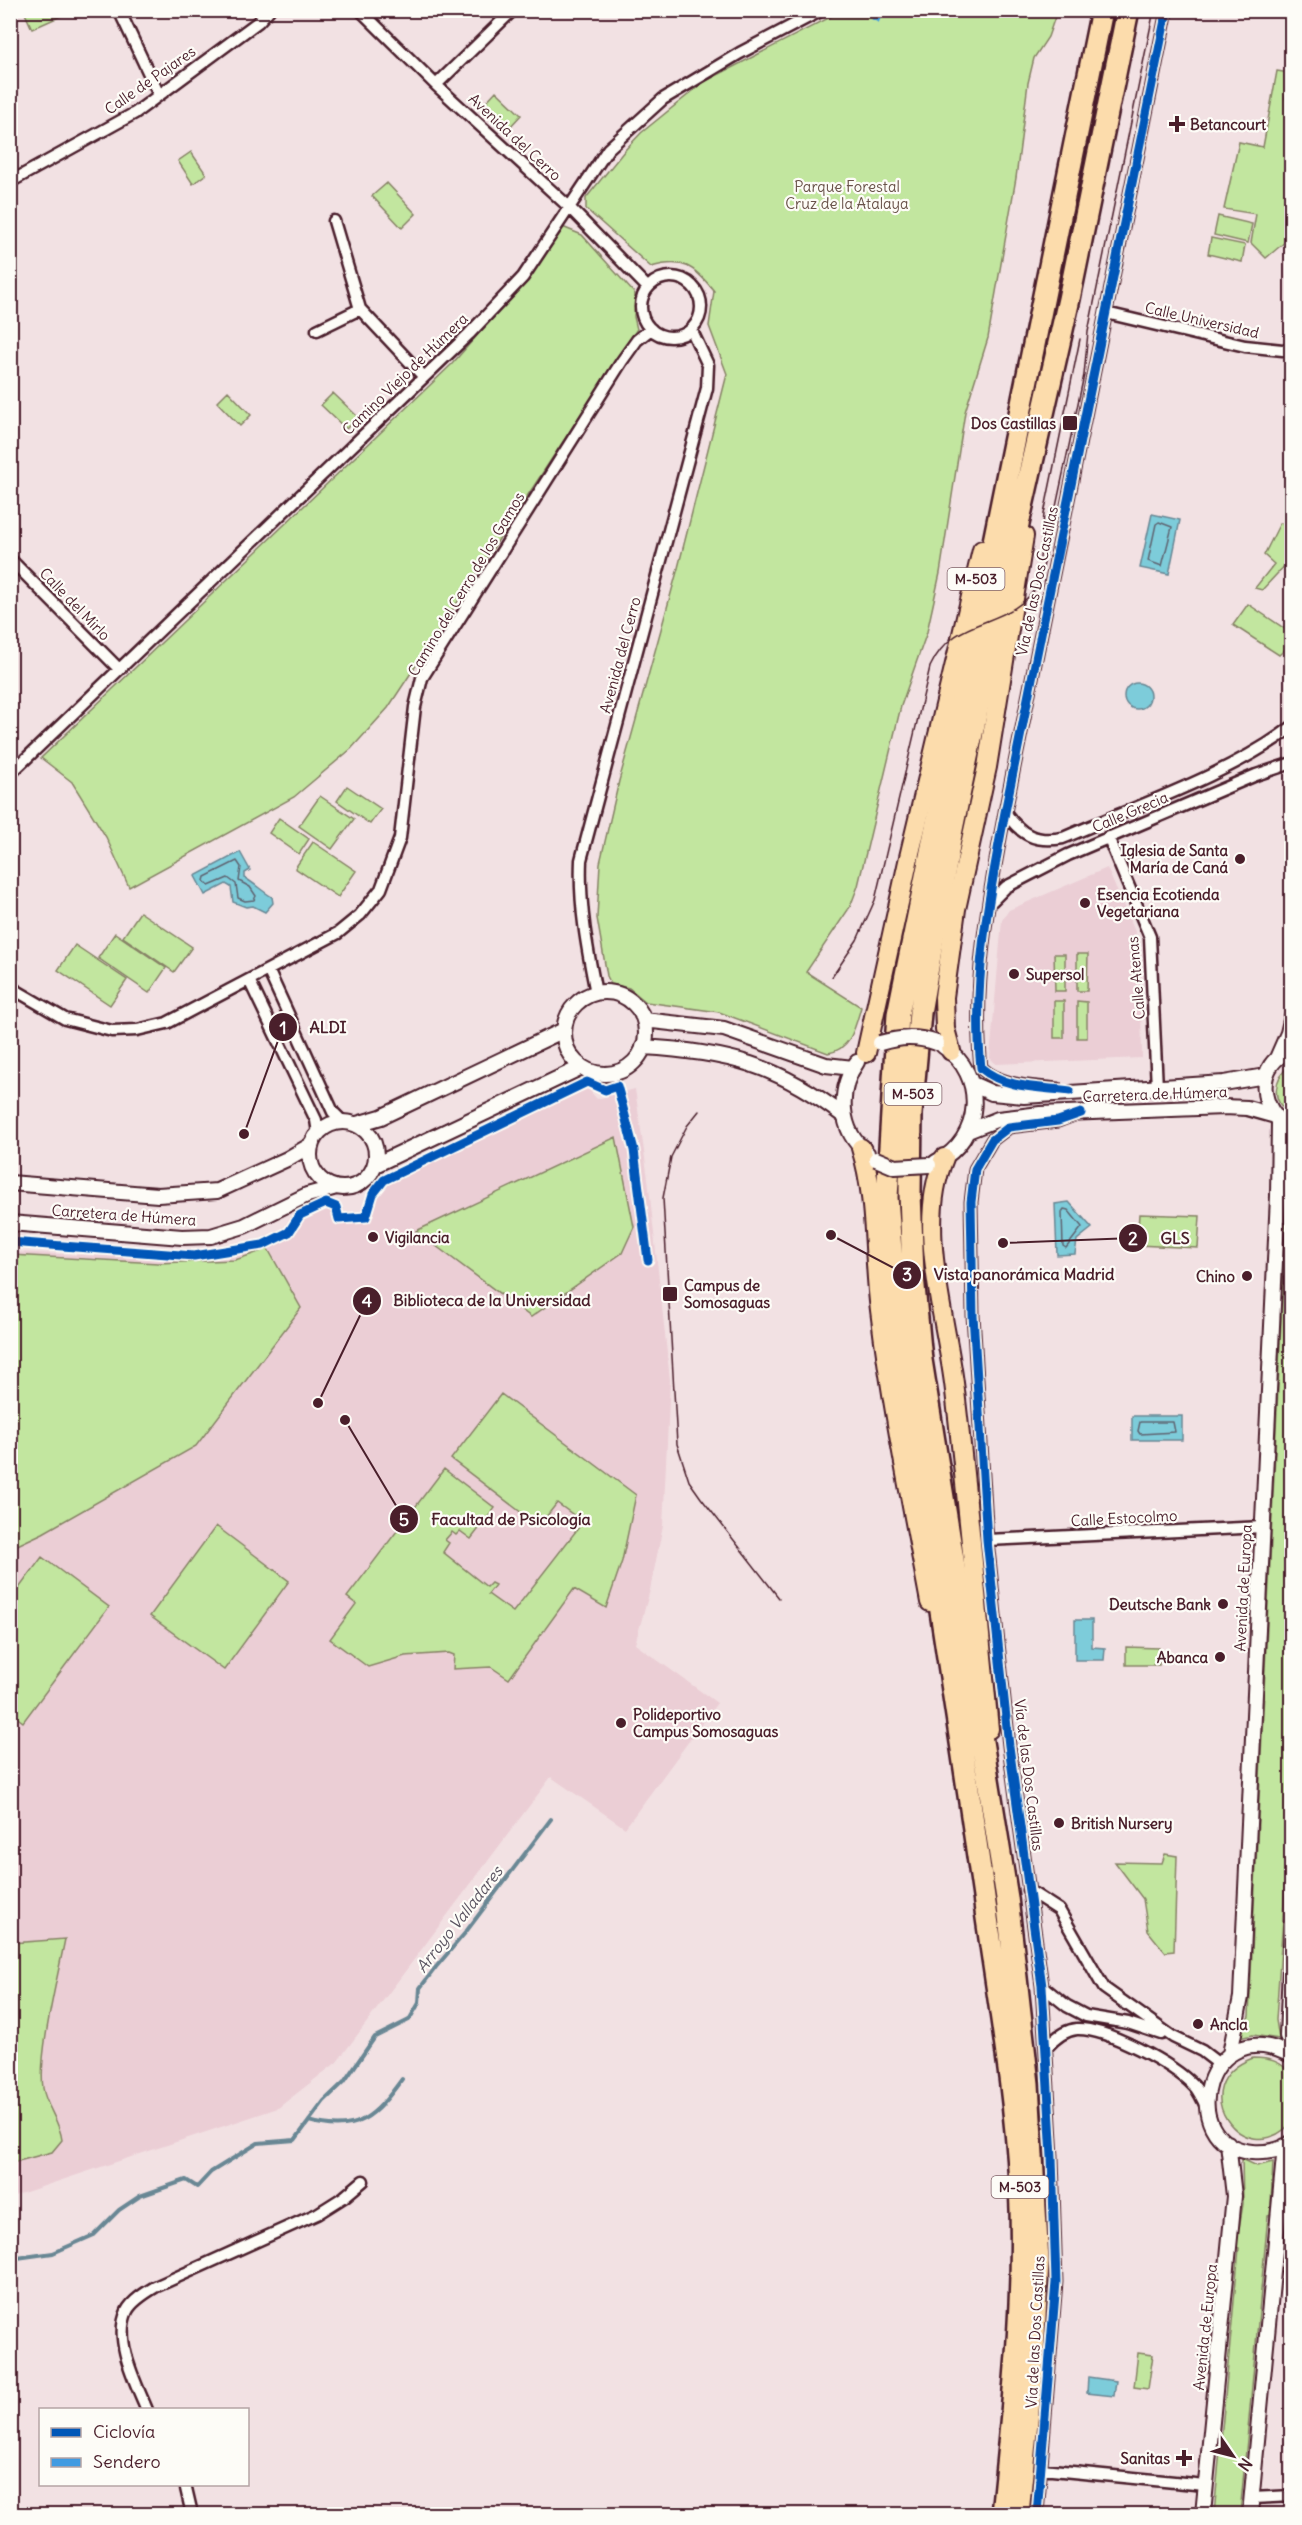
<svg xmlns="http://www.w3.org/2000/svg" width="1302" height="2525" viewBox="0 0 1302 2525" font-family="Delius,sans-serif">
	<rect width="100%" height="100%" fill="#f2e1e3"/>
	<filter id="ink" filterUnits="userSpaceOnUse"><feTurbulence type="fractalNoise" baseFrequency=".0167" numOctaves="2"/><feDisplacementMap in="SourceGraphic" scale="12" xChannelSelector="R" yChannelSelector="G"/><feConvolveMatrix kernelMatrix="1 2 1 2 8 2 1 2 1" color-interpolation-filters="sRGB"/></filter>
	<g filter="url(#ink)">
		<!-- built -->
		<path fill="#ebced5" d="M1107,868L1140,943L1142,1058L996,1064L990,1058L1002,920L1009,910Z
			M588,1089L597,1099L635,1089L648,1179L670,1380L663,1526L650,1590L635,1644L717,1703L625,1828L551,1777L337,2062L278,2108L11,2197V1252L171,1259L228,1258L250,1253L294,1236L304,1220L325,1208L332,1209L339,1224L370,1222L377,1196L389,1181Z"/>
		<!-- green -->
		<path fill="#c2e69f" stroke="#868265" stroke-width="1.5" d="M844,10L1057,11L1048,37L1034,58L1028,83L1016,178L988,338L965,412L940,573L927,632L901,706L858,886L850,907L806,972L861,1007C855,1028 851,1049 828,1053L719,1012L646,1002L629,988L611,984L607,976L597,918L600,863L619,781L678,568L727,374L709,326L714,291C694,266 684,258 651,267L586,209V198L625,150L641,133L704,82Z
			M24,11H72L32,29Z
			M1277,71L1290,73L1285,98L1292,110L1291,237L1266,258L1251,243L1256,214L1224,209L1239,142L1263,147Z
			M496,91L521,115L509,128L484,104Z
			M191,152L206,174L193,184L178,161Z
			M387,183L416,214L402,228L372,196Z
			M1218,216L1252,224L1248,243L1214,235Z
			M560,226L582,235L635,294L634,317L637,329L388,708L351,749L294,797L129,887L106,837L72,782L41,758L452,364L524,282Z
			M1211,238L1245,245L1242,262L1208,254Z
			M228,391L251,415L240,426L217,402Z
			M333,393L358,417L346,429L321,405Z
			M1280,523L1291,525V559L1262,590L1255,588L1274,564L1264,555Z
			M1248,604L1291,633V644L1279,655L1233,625Z
			M347,786L381,809L370,824L337,801Z
			M320,796L354,819L332,849L299,826Z
			M279,818L309,839L299,854L269,833Z
			M313,842L356,871L338,897L295,868Z
			M140,912L192,947L174,972L123,937Z
			M115,933L166,968L149,993L98,958Z
			M75,945L127,980L110,1005L58,970Z
			M1054,954H1065V991H1055Z
			M1077,954H1088L1087,991H1077Z
			M1054,1001H1064V1038H1054Z
			M1077,1001L1087,1002V1038H1077Z
			M1291,1064V1114C1270,1102 1273,1078 1291,1064Z
			M616,1137L634,1227L622,1253L531,1317L416,1231Z
			M1291,1147L1292,1784L1276,2020L1279,2039L1253,2035L1239,2038L1249,2016L1289,1149Z
			M1139,1214L1200,1216L1198,1248L1137,1245Z
			M268,1249L301,1308L196,1446L43,1533L11,1548V1255L158,1263L235,1260Z
			M501,1394L636,1495L622,1561L606,1608L574,1589L509,1679L491,1667L453,1669L454,1655L449,1653L405,1656L368,1667L330,1639L356,1604L347,1597L444,1469L495,1508L471,1539L460,1531L456,1535L452,1532L445,1540L449,1543L443,1552L487,1587L491,1583L495,1585L488,1594L513,1612L583,1522L557,1503L539,1526L451,1459Z
			M216,1526L289,1581L224,1670L150,1616Z
			M42,1557L109,1607L23,1722L11,1713V1599Z
			M1126,1647L1159,1648V1665H1126Z
			M1165,1854L1177,1856L1174,1951L1165,1952L1148,1931L1143,1899L1115,1862L1162,1863Z
			M65,1939C58,1976 38,2054 43,2088C46,2107 60,2121 62,2140L52,2152L11,2163V1943Z
			M1253,2058C1269,2058 1281,2061 1291,2074V2123C1244,2174 1180,2085 1253,2058Z
			M1242,2159L1257,2166L1273,2162L1271,2204L1273,2215L1268,2216L1240,2514H1214L1239,2248L1236,2247L1243,2204Z
			M1138,2353L1153,2355L1148,2389L1134,2387Z"/>
		<!-- water -->
		<path fill="#7dccda" stroke="#698794" stroke-width="1.5" d="M1152,514L1180,520L1169,574L1140,568Z
			M1124 696a13 13 0 1 1 26 0a13 13 0 1 1-26 0Z
			M240,852L250,870L245,873V878C255,884 262,891 272,897L273,903L265,912L253,906L246,907L233,902L231,887L226,884L205,895L195,876Z
			M1069,1202L1092,1228L1077,1240L1075,1254L1057,1255L1055,1204Z
			M1132,1416H1182V1440H1132Z
			M1075,1620H1092V1647L1105,1648L1104,1660H1075Z
			M1088,2377L1116,2381L1114,2396L1087,2393Z"/>
		<g fill="none" stroke-linecap="round" stroke-linejoin="round">
			<!-- shore -->
			<path stroke="#5e6471" stroke-width="1.5" d="M1159,522L1172,527L1162,566L1148,561L1156,524Z
				M237,861L241,867L239,881L250,887L256,896L254,900L245,901L238,898L236,884L228,878L209,886L204,881L205,877Z
				M1064,1209L1068,1210L1082,1227L1066,1248L1063,1246L1062,1212Z
				M1140,1422H1173L1175,1432L1140,1434L1138,1431Z"/>
			<!-- stream -->
			<path stroke="#698794" stroke-width="4" d="M309,2121C358,2135 375,2116 402,2079
				M10,2259L53,2253L94,2235L119,2210L140,2196L186,2180L197,2187L211,2172L258,2143L295,2140L324,2101L344,2082L375,2037L409,2020L419,2003L420,1988L436,1967L465,1933L551,1819"/>
			<defs>
				<path id="minor" d="M119,10L159,95
					M360,10L436,85L568,206L648,288
					M436,85L513,10
					M10,182L135,113L258,22L269,10
					M334,221L360,309L424,377
					M641 307a30 30 0 1 1 60 0a30 30 0 1 1-60 0Z
					M1106,313L1245,346L1292,351
					M317,330L360,309
					M10,559L119,669
					M10,774L469,334L523,277L608,149L663,99L740,53L822,10
					M1005,812C1021,835 1035,843 1063,838C1136,806 1229,775 1292,727
					M1108,837L1150,937L1157,1088
					M992,901L1006,887L1068,855L1256,775L1292,763
					M269,972L333,1112L342,1121
					M250,982L316,1120L318,1133
					M10,987L65,1019L112,1031L137,1030L167,1023L338,933L360,915L381,889L400,838L415,707L422,678L622,361L637,340L651,329
					M596,993C587,948 579,906 581,860L707,388L708,365L691,329
					M1058,1089C1030,1086 1003,1087 981,1068C972,983 989,895 1005,812L1167,10
					M987,1540L1263,1527
					M1028,1890L1059,1910L1104,1988L1173,2037L1202,2051L1219,2064
					M1042,1986L1067,2006L1086,2016L1128,2023L1161,2034
					M1046,2048C1054,2039 1064,2030 1077,2029C1107,2028 1173,2064 1194,2086C1199,2091 1202,2099 1206,2106
					M147,2410C136,2383 113,2340 127,2311C132,2301 145,2293 155,2287L317,2214L344,2197L363,2181
					M1042,2469L1205,2485
					M185,2484L192,2514
					M1252,2498L1292,2496
					M1037,2514L1056,2282L1052,2157L1042,1986L1009,1746L987,1540L973,1315L971,1202L975,1169L992,1140L1009,1127L1058,1121L1074,1115"/>
				<path id="tertiary" d="M564 1033a41 41 0 1 1 82 0a41 41 0 1 1-82 0Z
					M644,1020L724,1029L826,1065L853,1068
					M643,1047C728,1052 776,1064 844,1116
					M1292,1050C1253,1063 1258,1113 1292,1129
					M1277,1058L1288,1033L1292,1016
					M857,1062C837,1090 839,1131 867,1153
					M972,1084L992,1093L1024,1096L1224,1083L1265,1076
					M310 1155a33 33 0 1 1 66 0a33 33 0 1 1-66 0Z
					M357,1124L381,1117L564,1030
					M968,1131L998,1119L1040,1114L1224,1107L1247,1108L1272,1115
					M936,1162C983,1140 987,1074 943,1046
					M375,1165L582,1067
					M10,1183L158,1195L217,1191L287,1159L311,1145
					M10,1223L182,1237L211,1236L244,1226L307,1195L333,1188
					M1292,1924L1287,2036L1292,2052
					M1230,2054L1241,1997L1278,1196L1279,1122
					M1292,2056C1206,2008 1172,2145 1252,2152C1265,2153 1282,2151 1292,2142
					M1203,2514L1234,2196L1228,2143
					M1250,2514L1285,2146"/>
				<path id="trunk" d="M951,1051L945,1029L944,997L956,909L987,767L1024,536
					M866,1053L909,857L982,550
					M861,1148C877,1199 873,1257 880,1310C892,1408 912,1505 930,1602
					M944,1158C915,1228 947,1318 955,1391C968,1503 978,1616 989,1729"/>
				<path id="motorway" d="M1002,2514C1013,2405 1026,2294 1020,2184C1015,2090 998,1997 985,1904C955,1695 920,1487 893,1279L887,1197L898,1014L1102,10
					M1018,2514L1032,2369L1038,2263L1028,2084L1007,1898L921,1360L913,1276L910,1193L911,1114L920,1013L951,834L989,652L1069,299L1128,10"/>
			</defs>
			<!-- minor casing -->
			<use href="#minor" stroke="#4a1f2b" stroke-width="15"/>
			<!-- tertiary casing -->
			<use href="#tertiary" stroke="#4a1f2b" stroke-width="18"/>
			<!-- trunk casing -->
			<use href="#trunk" stroke="#4a1f2b" stroke-width="22"/>
			<!-- motorway casing -->
			<use href="#motorway" stroke="#4a1f2b" stroke-width="26"/>
			<!-- minor -->
			<use href="#minor" stroke="#fdfcf7" stroke-width="10"/>
			<!-- tertiary -->
			<use href="#tertiary" stroke="#fdfcf7" stroke-width="14"/>
			<!-- trunk -->
			<use href="#trunk" stroke="#fcdcac" stroke-width="18"/>
			<!-- motorway -->
			<use href="#motorway" stroke="#fcdcac" stroke-width="21"/>
			<!-- tram -->
			<path stroke="#4a1f2b" stroke-width="1.5" d="M1040,558L1044,514L1080,339
				M832,977L857,940L875,900L930,667C957,610 1009,633 1040,582L1084,375L1088,332L1154,10
				M699,1111L687,1126L671,1157L663,1198L677,1444L689,1481L701,1498L779,1598"/>
			<defs>
				<path id="tertiary-bridge" d="M880,1043C901,1037 916,1036 937,1043
					M876,1159L895,1167L929,1165"/>
			</defs>
			<!-- tertiary-bridge casing -->
			<use href="#tertiary-bridge" stroke="#4a1f2b" stroke-width="18" stroke-linecap="butt"/>
			<!-- tertiary-bridge -->
			<use href="#tertiary-bridge" stroke="#fdfcf7" stroke-width="14"/>
			<!-- quiet -->
			<path stroke="#409be1" stroke-width="8" stroke-dasharray="15 8" stroke-linecap="butt" d="M875,21L880,10"/>
			<defs>
				<path id="cycleway" d="M1070,1091C1039,1087 1006,1089 981,1068C972,983 989,895 1005,812L1167,10
					M10,1242L194,1256L263,1245L289,1232L300,1215L326,1203L336,1207L339,1219L366,1217L373,1194L384,1180L587,1082L605,1090L617,1086L619,1093L634,1150L648,1260
					M1037,2514L1056,2282L1052,2157L1042,1986L1009,1746L987,1540L973,1315L971,1202L975,1169L992,1140L1009,1127L1058,1121L1081,1113"/>
			</defs>
			<!-- cycleway casing -->
			<use href="#cycleway" stroke="#fdfcf7" stroke-width="13"/>
			<!-- cycleway -->
			<use href="#cycleway" stroke="#0057b8" stroke-width="9"/>
		</g>
	</g>
	<!-- markers -->
	<g fill="#4a1f2b" stroke="#fdfcf7" stroke-width="2">
		<path d="M1174 115h6v6h6v6h-6v6h-6v-6h-6v-6h6z"/>
		<rect x="1062" y="415" width="16" height="16" rx="3"/>
		<circle cx="1240" cy="859" r="6"/>
		<circle cx="1085" cy="903" r="6"/>
		<circle cx="1014" cy="974" r="6"/>
		<circle cx="373" cy="1237" r="6"/>
		<circle cx="1247" cy="1276" r="6"/>
		<rect x="662" y="1286" width="16" height="16" rx="3"/>
		<circle cx="1223" cy="1604" r="6"/>
		<circle cx="1220" cy="1657" r="6"/>
		<circle cx="621" cy="1723" r="6"/>
		<circle cx="1059" cy="1823" r="6"/>
		<circle cx="1198" cy="2024" r="6"/>
		<path d="M1181 2449h6v6h6v6h-6v6h-6v-6h-6v-6h6z"/>
	</g>
	<g text-anchor="middle" dominant-baseline="central" stroke-width="4.5" stroke-linejoin="round" paint-order="stroke">
		<!-- shield labels -->
		<g fill="#fdfcf7" stroke="#806168" stroke-width="1.5">
			<rect x="947.5" y="568" width="57" height="22" rx="4.5"/>
			<rect x="884.5" y="1083" width="57" height="22" rx="4.5"/>
			<rect x="991.5" y="2176" width="57" height="22" rx="4.5"/>
		</g>
		<g font-size="14" font-weight="bold" fill="#4a1f2b">
			<text x="976" y="579">M-503</text>
			<text x="913" y="1094">M-503</text>
			<text x="1020" y="2187">M-503</text>
		</g>
		<!-- street labels -->
		<g font-size="15" fill="#4a1f2b" stroke="#fdfcf7">
			<text transform="translate(150 80) rotate(-35)">Calle de Pajares</text>
			<text transform="translate(515 137) rotate(43)">Avenida del Cerro</text>
			<text transform="translate(1202 320) rotate(13)">Calle Universidad</text>
			<text transform="translate(405 374) rotate(-44)">Camino Viejo de Húmera</text>
			<text transform="translate(1037 581) rotate(-78)">Vía de las Dos Castillas</text>
			<text transform="translate(466 584) rotate(-59)">Camino del Cerro de los Gamos</text>
			<text transform="translate(75 604) rotate(46)">Calle del Mirlo</text>
			<text transform="translate(620 655) rotate(-75)">Avenida del Cerro</text>
			<text transform="translate(1130 812) rotate(-23)">Calle Grecia</text>
			<text transform="translate(1136 978) rotate(-95)">Calle Atenas</text>
			<text transform="translate(1155 1094) rotate(-2)">Carretera de Húmera</text>
			<text transform="translate(124 1215) rotate(4)">Carretera de Húmera</text>
			<text transform="translate(1124 1518) rotate(-3)">Calle Estocolmo</text>
			<text transform="translate(1243 1588) rotate(-87)">Avenida de Europa</text>
			<text transform="translate(1029 1775) rotate(83)">Vía de las Dos Castillas</text>
			<text transform="translate(1205 2327) rotate(-84)">Avenida de Europa</text>
			<text transform="translate(1035 2332) rotate(-87)">Vía de las Dos Castillas</text>
		</g>
		<!-- poi labels -->
		<g font-size="15" font-weight="bold" fill="#4a1f2b" stroke="#fdfcf7" text-anchor="start">
			<text x="1190" y="124">Betancourt</text>
			<text x="1056" y="423" text-anchor="end">Dos Castillas</text>
			<text x="1228" y="850" text-anchor="end">Iglesia de Santa<tspan x="1228" dy="17">María de Caná</tspan></text>
			<text x="1097" y="894">Esencia Ecotienda<tspan x="1097" dy="17">Vegetariana</tspan></text>
			<text x="1026" y="974">Supersol</text>
			<text x="385" y="1237">Vigilancia</text>
			<text x="1235" y="1276" text-anchor="end">Chino</text>
			<text x="684" y="1285">Campus de<tspan x="684" dy="17">Somosaguas</tspan></text>
			<text x="1211" y="1604" text-anchor="end">Deutsche Bank</text>
			<text x="1208" y="1657" text-anchor="end">Abanca</text>
			<text x="633" y="1714">Polideportivo<tspan x="633" dy="17">Campus Somosaguas</tspan></text>
			<text x="1071" y="1823">British Nursery</text>
			<text x="1210" y="2024">Ancla</text>
			<text x="1170" y="2458" text-anchor="end">Sanitas</text>
		</g>
		<!-- park labels -->
		<g font-size="15" fill="#685148" stroke="#fdfcf7">
			<text x="847" y="186">Parque Forestal<tspan x="847" dy="17">Cruz de la Atalaya</tspan></text>
		</g>
		<!-- water labels -->
		<g font-size="16" font-style="italic" fill="#595360" stroke="#fdfcf7">
			<text transform="translate(459 1919) rotate(-52)">Arroyo Valladares</text>
		</g>
	</g>
	<!-- callouts -->
	<path fill="none" stroke="#4a1f2b" stroke-width="2" d="M244 1134L283 1027M1003 1243L1133 1238M831 1235L907 1275M318 1403L367 1301M345 1420L404 1519"/>
	<g fill="#4a1f2b" stroke="#fdfcf7" stroke-width="2">
		<circle cx="244" cy="1134" r="6"/>
		<circle cx="1003" cy="1243" r="6"/>
		<circle cx="831" cy="1235" r="6"/>
		<circle cx="318" cy="1403" r="6"/>
		<circle cx="345" cy="1420" r="6"/>
		<circle cx="283" cy="1027" r="15"/>
		<circle cx="1133" cy="1238" r="15"/>
		<circle cx="907" cy="1275" r="15"/>
		<circle cx="367" cy="1301" r="15"/>
		<circle cx="404" cy="1519" r="15"/>
	</g>
	<g font-size="18" text-anchor="middle" font-weight="bold" fill="#fff">
		<text x="283" y="1034">1</text>
		<text x="1133" y="1245">2</text>
		<text x="907" y="1281">3</text>
		<text x="367" y="1307">4</text>
		<text x="404" y="1526">5</text>
	</g>
	<g font-size="16" text-anchor="middle" font-weight="bold" fill="#4a1f2b" stroke="#fdfcf7" stroke-width="4.5" stroke-linejoin="round" paint-order="stroke">
		<text x="328" y="1033">ALDI</text>
		<text x="1175" y="1244">GLS</text>
		<text x="1024" y="1280">Vista panorámica Madrid</text>
		<text x="492" y="1306">Biblioteca de la Universidad</text>
		<text x="511" y="1525">Facultad de Psicología</text>
	</g>
	<!-- margin -->
	<rect width="1302" height="2525" fill="none" stroke="#fdfcf7" stroke-width="36"/>
	<rect x="18" y="18" width="1266" height="2489" fill="none" stroke="#4a1f2b" stroke-width="2" filter="url(#ink)"/>
	<!-- legend -->
	<rect x="39" y="2408" width="210" height="78" fill="#fdfcf7" stroke="#b5a4a5" stroke-width="1.5"/>
	<rect x="51" y="2428" width="30" height="9" fill="#0057b8" stroke="#b5a4a5" stroke-width="1.5"/>
	<text x="93" y="2438" font-size="18" fill="#4a1f2b">Ciclovía</text>
	<rect x="51" y="2458" width="30" height="9" fill="#409be1" stroke="#b5a4a5" stroke-width="1.5"/>
	<text x="93" y="2468" font-size="18" fill="#4a1f2b">Sendero</text>
	<!-- north arrow -->
	<g transform="translate(1233 2456) rotate(125)" stroke="#fdfcf7" stroke-width="4.5" paint-order="stroke">
	<path d="M0-4.5L10 22L0 15L-10 22Z" fill="#4a1f2b"/>
	<text y="-9" font-size="16" font-weight="bold" text-anchor="middle" fill="#4a1f2b">N</text>
	</g>
</svg>
